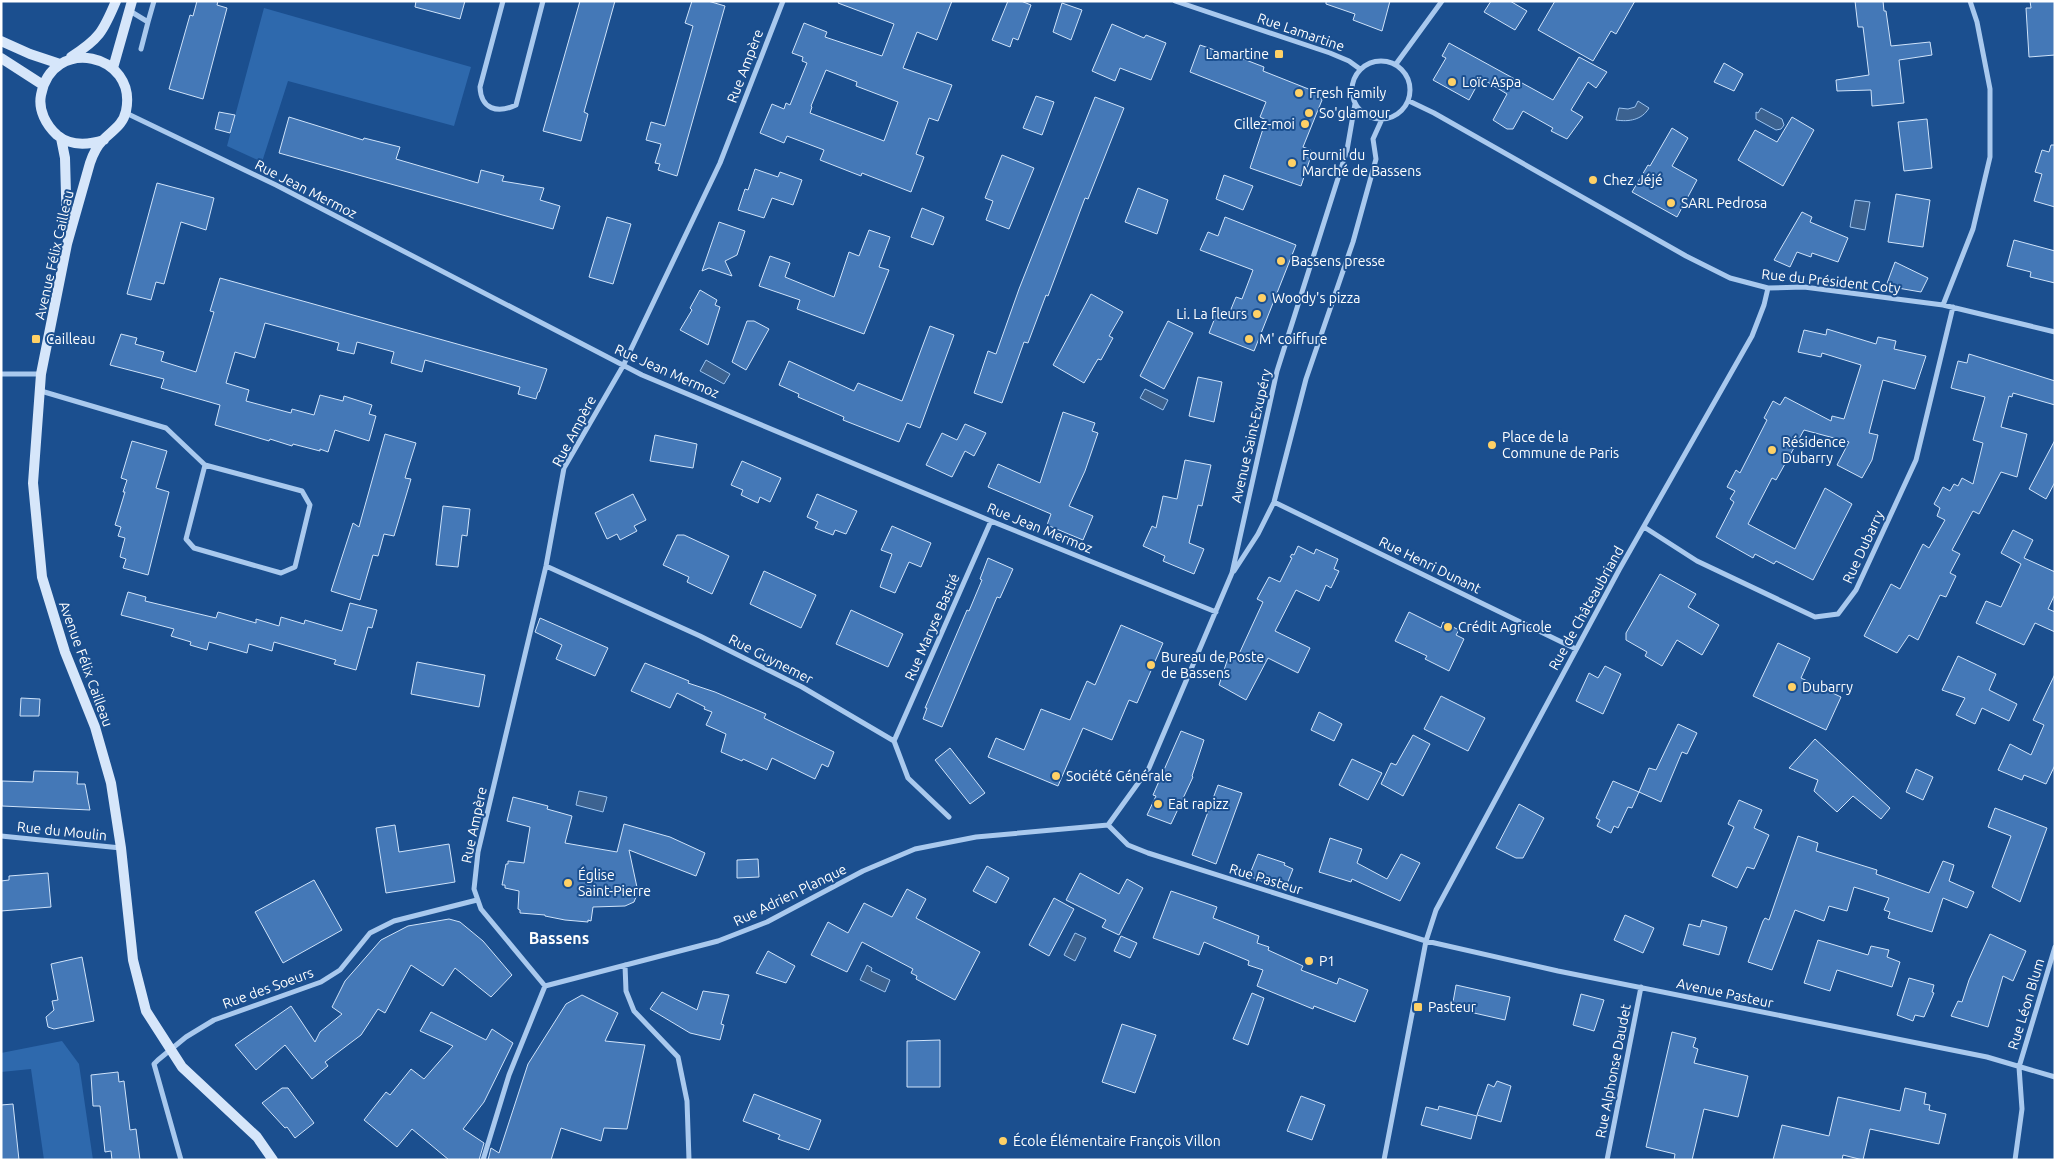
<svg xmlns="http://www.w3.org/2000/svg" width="2056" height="1161" viewBox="0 0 2056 1161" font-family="Ubuntu,sans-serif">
	<rect width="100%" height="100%" fill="#1b4f8f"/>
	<!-- green -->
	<path fill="#2e69ad" d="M264,8L471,67L454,126L288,81L262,162L227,146Z
		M62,1041L79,1064L93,1160H44L31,1069L1,1072V1053Z"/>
	<!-- water -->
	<path fill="#3c6290" stroke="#9cc4f0" d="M1638,101L1649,108C1642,120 1629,122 1616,120L1619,108L1628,109L1635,107Z
		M1761,108L1782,119L1784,125L1781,129L1776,130L1756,119V112L1758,113Z
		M1855,200L1870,202L1865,230L1850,227Z
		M706,360L730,374L724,384L700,371Z
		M1145,389L1168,400L1163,410L1140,398Z
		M579,791L607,797L603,812L576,805Z
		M1075,933L1086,938L1075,961L1064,955Z
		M867,965L872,968L871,971L890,980L885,992L860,980Z"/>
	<!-- building -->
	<path fill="#4478b7" stroke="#cfe3fa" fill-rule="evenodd" d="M197,1H218L217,5L227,8L203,99L169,89L190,15L193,16Z
		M416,1H465L460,19L415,7Z
		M580,1H615L584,112L588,114L581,141L543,131Z
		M692,1H708L725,6L677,176L658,170L660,164L655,163L661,144L646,140L651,122L665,126L693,26L685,23Z
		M839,1H952L937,40L917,32L903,68L952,85L938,121L929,118L916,154L924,157L911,192L862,173L861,176L820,160L824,150L787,136L784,143L760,133L772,104L784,109L786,103L790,105L807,63L802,61L803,57L792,53L804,23L827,32L825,37L882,56L894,24L838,3ZM826,70L857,82L856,86L898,102L884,141L810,113L812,107L811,106Z
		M1008,1H1021L1031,5L1018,40L1013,38L1010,47L992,40Z
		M1326,1H1390L1382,31L1353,20L1355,14L1326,4Z
		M1491,1H1510L1527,11L1515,30L1484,12Z
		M1555,1H1635L1616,34L1611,31L1593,61L1538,30Z
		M1855,1H1883L1884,11H1886L1891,46L1930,42L1932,55L1899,60L1904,103L1872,106L1871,90L1837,91L1836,80L1869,75L1863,27H1858Z
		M2030,1H2055V55L2029,57L2026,8H2031Z
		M1062,3L1082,10L1071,40L1053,32Z
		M1112,24L1144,38L1146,35L1166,43L1151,80L1120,68L1115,81L1092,71Z
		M1449,43L1553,100L1579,57L1607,72L1596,88L1588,82L1571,110L1583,117L1567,139L1551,131L1553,128L1523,111L1513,129H1507L1493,120L1507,94L1481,78L1469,100L1433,80L1446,58L1442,56Z
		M1200,45L1232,56L1233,55L1264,67L1263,71L1316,92L1322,100L1303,147L1311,150L1308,158L1310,159L1301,186L1250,168L1266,120L1260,117L1266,102L1190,72Z
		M1724,63L1743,74L1734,91L1714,82Z
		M1036,96L1054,102L1042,135L1023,128Z
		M1095,97L1124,108L1088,199L1085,198L1048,296L1046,295L1028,343L1024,342L1002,403L974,393L988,351L996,354L1019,289Z
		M219,112L235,115L230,133L215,129Z
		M289,117L363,140L364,138L400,147L396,159L451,175L478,183L481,170L504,176L502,181L544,188L540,200L560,206L553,229L279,153Z
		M1792,117L1814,130L1783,186L1738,160L1755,130L1777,142Z
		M1927,119L1932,168L1904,171L1898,122Z
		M1672,128L1688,138L1672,166L1697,180L1677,217L1632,192L1648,165L1650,166Z
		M2051,145H2055V207L2034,201L2042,174L2035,172L2042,150L2049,152Z
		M1002,155L1034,168L1009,229L986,220L993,201L985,198Z
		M755,169L778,177L780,172L802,180L793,205L772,198L764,218L738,210L745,189L748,190Z
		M1224,175L1253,186L1243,210L1216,199Z
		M157,183L214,198L206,230L181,222L164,284L156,282L151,300L127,294Z
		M1138,188L1168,200L1157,234L1125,222Z
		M1896,194L1930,200L1923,247L1888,242Z
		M922,208L944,217L933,245L911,237Z
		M1802,212L1812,217L1810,222L1848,238L1838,262L1812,253L1811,257L1797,252L1790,267L1774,260Z
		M607,217L631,224L613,284L589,277Z
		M1225,217L1296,245L1254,351L1209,333L1218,310L1229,314L1236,297L1242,299L1253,270L1200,250L1208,232L1218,236Z
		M719,222L745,231L737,255L725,261L732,276L709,268L702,271Z
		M869,230L890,237L879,267L889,270L864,334L797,309L800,300L759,286L770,256L790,263L785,277L834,297L849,252L859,256Z
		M2014,240L2055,251V283L2030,277L2031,272L2007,266Z
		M1895,262L1928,278L1921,292L1886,286Z
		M220,278L547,369L539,392H538L536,399L518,394L520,387L425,360L422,372L391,363L394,352L357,342L354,354L337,350L339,343L265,323L255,358L235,352L226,383L249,390L246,401L291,413L292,409L314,415L320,395L343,401L344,396L372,405L369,414L376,416L369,441L335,430L328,452L320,449V451L293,444L292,446L270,439L269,441L215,425L220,405L161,388L164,379L110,365L121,334L137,338L135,344L164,352L161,361L196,372L214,312L210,311Z
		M700,290L717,300L715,305L720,307L708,345L680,330L692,310L690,308Z
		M1091,294L1123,312L1109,336L1113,338L1101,360L1098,359L1084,383L1053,365Z
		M747,321H754L769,329L746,370L732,362Z
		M1168,321L1193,333L1164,389L1140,376Z
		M930,326L954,335L920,428L907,423L899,442L843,420L844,417L798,397L799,394L779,385L789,361L854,391L858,383L902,401Z
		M1827,329L1876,344L1878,337L1896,341L1894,349L1926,356L1915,389L1883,380L1869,433L1878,435L1872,460L1862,478L1837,465L1849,442L1804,430L1776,480L1772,478L1748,524L1795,549L1825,488L1852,504L1813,580L1776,561L1774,564L1755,554L1753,558L1716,537L1734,502L1730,499L1735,491L1727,487L1736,470L1740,473L1767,420L1764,418L1773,401L1780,405L1785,397L1831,421L1832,416L1844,419L1861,365L1822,353L1821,357L1798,352L1804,330L1826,335Z
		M1969,354L2055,381V405L2013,393L2012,397L2009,396L2001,427L2027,434L2017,477L2001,472L1979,514L1973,511L1952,550L1960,554L1950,573L1956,576L1946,597L1940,595L1918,640L1909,635L1897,653L1864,636L1891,584L1900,589L1923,544L1929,548L1945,520L1937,516L1940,508L1934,504L1943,487L1950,491L1954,484L1958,486L1962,478L1973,484L1983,443L1973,440L1985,397L1951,388L1958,361L1967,363Z
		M1198,377L1222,382L1214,422L1189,416Z
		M1063,412L1095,423L1092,431L1098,433L1085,471L1069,506L1093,516L1083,540L1047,525L1051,514L988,487L998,464L1040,483Z
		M965,424L986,433L974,456L965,451L952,477L926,465L942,433L957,440Z
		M385,434L416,443L405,478L411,479L394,536L384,534L378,556L373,555L360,600L331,591L353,523L359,527Z
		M655,435L697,444L693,468L650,461Z
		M2055,440V482L2046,499L2029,489Z
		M132,441L167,451L156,488L169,492L148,575L123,568L126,559L120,557L125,538L118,536L121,527L115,525L125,492H123L127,480L121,478Z
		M1185,460L1211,465L1202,506L1198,505L1189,543L1204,549L1194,574L1163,561L1165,556L1143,546L1152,526L1156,528L1163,496L1177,499Z
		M742,461L781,478L770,502L760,497L758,503L741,495L743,490L731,485Z
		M633,494L646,520L634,526L637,531L620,540L617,534L607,539L595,513Z
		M817,494L857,511L846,534L835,530L833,535L815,528L818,522L807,517Z
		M443,506L470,509L467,536L462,535L458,567L436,565Z
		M892,526L931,543L921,567L909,562L895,593L880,587L892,554L881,550Z
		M2013,530L2033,540L2024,558L2055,572V594L2048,609L2055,612V632L2035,623L2024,645L1976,623L1986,601L2001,607L2021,564L2001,553Z
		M677,535H684L729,556L712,594L687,582L689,577L663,565Z
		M1298,546L1314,554L1316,549L1338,559L1334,569L1339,571L1331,588L1326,585L1319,601L1296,590L1275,631L1310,648L1298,673L1268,658L1246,700L1219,685L1228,658L1232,660L1236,653L1239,654L1263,602L1257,599L1269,577L1280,582L1292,558L1290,557L1292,554L1294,555Z
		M988,558L1013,569L1000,598L997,597L942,727L923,719L927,708H925L967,610L969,611L982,580L980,579Z
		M764,571L816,595L801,628L750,604Z
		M1660,574L1696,594L1688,607L1719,625L1702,655L1677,640L1662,666L1645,656L1647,652L1626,640V633Z
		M128,592L146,597L145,601L216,618L218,612L256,623V619L279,626L281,617L304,624L305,620L342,631L350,603L377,610L372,628L368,627L356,670L334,664L336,660L274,642L272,651L249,644L247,653L209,642L207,650L190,645L191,642L171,636L174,629L121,615Z
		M851,610L903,634L888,667L836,644Z
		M1409,612L1441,628L1443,622L1459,630L1456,635L1464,639L1449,671L1425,659L1427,656L1395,641Z
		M540,618L608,648L595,676L556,659L562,645L535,632Z
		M1121,625L1163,643L1137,703L1129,700L1112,740L1083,728L1058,786L988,757L996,738L1024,750L1041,709L1070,720L1087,681L1095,685Z
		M1778,643L1810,658L1801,678L1841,697L1826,730L1753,696Z
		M1958,656L1996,674L1989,690L2017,704L2009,721L1982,708L1975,724L1956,715L1965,698L1942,690Z
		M417,662L485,675L479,707L411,694Z
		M645,663L689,681L688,683L715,692L766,714L764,718L834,752L828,767L822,764L815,779L772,758L767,770L743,759L742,761L721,752L726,734L706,725L712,712L704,709L705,707L677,693L670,708L631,691Z
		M1605,666L1621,674L1603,714L1576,701L1589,673L1598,678Z
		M2055,674V765L2046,784L2024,775L2022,780L1998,770L2010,744L2031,755L2044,725L2033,720Z
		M1441,696L1485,718L1468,751L1424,729Z
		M21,698L40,699L39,716H20Z
		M1319,712L1342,724L1334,741L1311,730Z
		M1678,724L1697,733L1687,754L1682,752L1661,802L1639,792L1649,768L1656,770Z
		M1181,731L1204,740L1192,776L1193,777L1171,824L1147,815L1156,796L1153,795Z
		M1413,735L1430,744L1403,796L1381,784L1391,763L1396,765Z
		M1815,739L1890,808L1881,819L1853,796L1837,812L1814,791L1818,780L1789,768Z
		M950,748L985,793L970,804L935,760Z
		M1352,759L1382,773L1368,800L1339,785Z
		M1916,769L1933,777L1923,800L1906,792Z
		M34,771L78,772L77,784H85L90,810L2,806V781L33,782Z
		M1613,781L1639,792L1632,808L1628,807L1618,828L1614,826L1611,833L1597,826L1600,820L1596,818Z
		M1218,785L1242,793L1216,864L1192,855Z
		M513,797L548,806L547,809L572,816L565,843L617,852L624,824L670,837L705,853L696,876L629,850L638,892L634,902L625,906L593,907L591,921L588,920V922L565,920L545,916V915L520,913V910L518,909L519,891L505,888V885H502L506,864H508V861L524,863L530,827L507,821Z
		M1739,800L1762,810L1754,828L1769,835L1754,869L1747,867L1737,888L1712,876L1734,827L1728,824Z
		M1519,804L1544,818L1523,858H1516L1496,848Z
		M1995,808L2047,828L2020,902L1992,887L2011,836L1988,827Z
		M395,825L399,852L449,844L455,882L386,893L376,828Z
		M1798,836L1818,843L1816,851L1877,870L1876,874L1929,893L1943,861L1954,865L1949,881L1974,892L1967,908L1943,898L1932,932L1888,918L1890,912L1884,910L1889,898L1854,887L1847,911L1829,906L1824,921L1795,910L1772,970L1748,962L1763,921L1765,918L1769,920Z
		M1330,838L1362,849L1357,863L1387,879L1401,854L1420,863L1400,901L1352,879L1351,882L1319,872Z
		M1258,854L1285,863L1284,865L1293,869L1287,884L1266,877L1264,882L1249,876Z
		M758,859L759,877L737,878V860Z
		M987,866L1009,878L996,903L973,891Z
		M48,873L51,907L1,911V881L9,880V876Z
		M1080,873L1119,894L1127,879L1143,888L1119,935L1102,927L1106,920L1066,900Z
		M314,880L342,930L283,963L255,912Z
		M907,889L926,899L916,918L980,952L955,1000L916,979L917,976L911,973L913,969L862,942L847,972L811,955L828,922L848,933L864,903L892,917Z
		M1171,891L1217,907L1213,918L1259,936L1257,943L1269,947L1268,950L1303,966L1301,970L1337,984L1339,978L1368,990L1355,1022L1314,1006L1313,1009L1257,986L1263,970L1248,965L1249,961L1204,942L1199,955L1153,938Z
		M1054,898L1074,909L1049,956L1029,945Z
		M1625,915L1654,928L1643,953L1614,940Z
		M449,919L460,922L483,941L512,975L491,997L455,968L443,986L411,965L385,1013L378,1009L361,1035L325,1062L328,1066L312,1079L285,1045L256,1070L235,1045L291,1006L315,1042L320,1032L342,1014L332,1007L345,981L381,940L408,926Z
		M1702,920L1727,927L1719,955L1683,945L1689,924L1700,927Z
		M1990,934L2026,951L2013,981L2003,976L1988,1027L1951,1016L1958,1001L1962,1002L1969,980Z
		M1121,936L1137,943L1130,958L1114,951Z
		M1818,940L1868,955L1871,946L1889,950L1887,957L1900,962L1892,987L1837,970L1830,991L1804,983Z
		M768,951L795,966L786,983L756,973Z
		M82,957L94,1021L54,1029L48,1027L46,1017L54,1010L52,1001L58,1000L51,964Z
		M1909,978L1934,985L1932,992L1934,993L1924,1017L1915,1015L1913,1021L1897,1015Z
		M1456,985L1510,997L1505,1020L1452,1008Z
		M703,991L729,995L721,1024L724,1025L720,1040L690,1033L650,1009L662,992L697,1010Z
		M1252,993L1264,998L1248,1045L1233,1039Z
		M1581,994L1604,1000L1594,1031L1573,1025Z
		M582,995L618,1013L605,1041L645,1045L627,1129L604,1128L601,1141L561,1128L551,1160H488L491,1148L499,1153L528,1064L566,1004Z
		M431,1012L486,1040L492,1029L513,1043L484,1102L463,1129L484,1143L479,1160H449L412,1129L397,1147L364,1120L386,1092L390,1095L411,1069L424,1079L453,1046L420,1031Z
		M1122,1024L1156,1035L1135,1093L1102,1082Z
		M1672,1032L1696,1038L1693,1047L1698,1049L1694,1063L1748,1076L1738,1117L1704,1109L1692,1160H1674L1675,1154L1646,1147Z
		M940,1040V1087H907V1041Z
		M118,1072L119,1082L124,1081L130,1130L136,1129L140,1160H112L111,1151L105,1152L100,1106H93L91,1075Z
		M1497,1081L1511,1086L1501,1122L1477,1115L1488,1084L1494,1087Z
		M282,1088H288L314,1123L295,1138L287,1127L285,1128L262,1103Z
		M1905,1088L1926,1093L1924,1104L1930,1105L1929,1110L1946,1114L1939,1144L1870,1129L1863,1160L1843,1155L1842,1160H1773L1782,1125L1829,1136L1838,1097L1900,1111Z
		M754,1094L821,1120L809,1150L778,1139L780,1135L743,1121Z
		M1301,1096L1325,1105L1312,1140L1287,1131Z
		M13,1104L19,1160H1V1105Z
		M1439,1106L1477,1116L1471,1139L1421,1125L1426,1107L1438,1110Z"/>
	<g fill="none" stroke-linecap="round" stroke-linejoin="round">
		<!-- street -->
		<path stroke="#a9c9ee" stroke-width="5" d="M503,1L480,87C481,109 497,114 516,105L543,1
			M1175,1L1330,53L1349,61L1360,69
			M130,11L148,22L154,1
			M141,49L148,22
			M1352 90a29 29 0 1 1 58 0a29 29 0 1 1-58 0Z
			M1396,64L1442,1
			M1409,101L1434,113L1686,256L1730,278L1768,288L1804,287L1943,305L2055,332
			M126,113L276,185L642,375L991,521L1216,612
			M1943,305L1973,229L1990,157V89L1977,22L1970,1
			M1,374H41
			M41,391L166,428L205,465L186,539L194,548L281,573L295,567L310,505L302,491L205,465
			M1274,502L1576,649
			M1644,527L1697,561L1815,617L1838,614L1856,590L1916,460L1953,307
			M546,566L700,636L802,687L894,741L908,778L949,817
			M1234,571L1258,534L1274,502L1306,379L1353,242L1376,159L1373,139L1382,119
			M894,741L991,521
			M1108,825L1128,845L1148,853L1426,941L1558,971L1987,1057L2055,1077
			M1108,825L1149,768L1232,573L1277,371L1347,150L1355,104
			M1,836L121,848
			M625,965L626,991L634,1011L678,1057L687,1101L689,1160
			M545,986L481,909L474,889L478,852L546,566L564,468L623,366L720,163L783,1
			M181,1160L154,1064L158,1060L186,1037L214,1020L321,982L340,970L370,933L394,921L477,900
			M483,1160L509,1075L545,986L718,941L767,922L863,871L915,849L976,837L1108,825
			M1384,1160L1426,941L1436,910L1619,570L1752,336L1764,305L1768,288
			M1607,1160L1641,987
			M2015,1160L2022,1109L2019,1067L2055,947"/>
		<!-- secondary -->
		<path stroke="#d6e6fa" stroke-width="10" d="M1,41L30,54L60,64
			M71,57C99,39 103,32 116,1
			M1,58L43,85
			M113,68L132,1
			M61,138L65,158L67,231
			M104,140C88,145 70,146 57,135C46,125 38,110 41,95C52,35 138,53 126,111C123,125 113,130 103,140C97,146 93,154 90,163L67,244L41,374L33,483L42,577L65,652L95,727L111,783L121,848L133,960L146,1011L182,1067L257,1137L273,1160"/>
	</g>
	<!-- markers -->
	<g fill="#ffd166" stroke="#1b4f8f" stroke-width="2">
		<rect x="1274" y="49" width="10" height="10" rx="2.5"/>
		<circle cx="1452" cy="82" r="5"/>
		<circle cx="1299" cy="93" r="5"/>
		<circle cx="1309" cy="113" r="5"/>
		<circle cx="1305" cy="124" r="5"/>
		<circle cx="1292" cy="163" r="5"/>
		<circle cx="1593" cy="180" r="5"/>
		<circle cx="1671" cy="203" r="5"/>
		<circle cx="1281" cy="261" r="5"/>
		<circle cx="1262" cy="298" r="5"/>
		<circle cx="1257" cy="314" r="5"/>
		<rect x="31" y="334" width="10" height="10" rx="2.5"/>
		<circle cx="1249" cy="339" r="5"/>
		<circle cx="1492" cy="445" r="5"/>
		<circle cx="1772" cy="450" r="5"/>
		<circle cx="1448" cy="627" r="5"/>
		<circle cx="1151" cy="665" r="5"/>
		<circle cx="1792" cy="687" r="5"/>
		<circle cx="1056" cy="776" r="5"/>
		<circle cx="1158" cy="804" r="5"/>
		<circle cx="568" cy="883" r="5"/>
		<circle cx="1309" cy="961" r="5"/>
		<rect x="1413" y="1002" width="10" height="10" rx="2.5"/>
		<circle cx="1003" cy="1141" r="5"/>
	</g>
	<g text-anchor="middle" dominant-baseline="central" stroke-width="4" stroke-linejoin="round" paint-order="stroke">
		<!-- street labels -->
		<g font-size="14" fill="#fff" stroke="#1b4f8f">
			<text transform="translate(1301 32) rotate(19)">Rue Lamartine</text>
			<text transform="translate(745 66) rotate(-69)">Rue Ampère</text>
			<text transform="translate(306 189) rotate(27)">Rue Jean Mermoz</text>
			<text transform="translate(54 255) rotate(-77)">Avenue Félix Cailleau</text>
			<text transform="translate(1831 281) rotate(6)">Rue du Président Coty</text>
			<text transform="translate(667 371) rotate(24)">Rue Jean Mermoz</text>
			<text transform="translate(574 431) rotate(-62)">Rue Ampère</text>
			<text transform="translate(1251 436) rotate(-77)">Avenue Saint-Exupéry</text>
			<text transform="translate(1040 528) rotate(22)">Rue Jean Mermoz</text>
			<text transform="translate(1863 547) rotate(-65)">Rue Dubarry</text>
			<text transform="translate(1430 565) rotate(26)">Rue Henri Dunant</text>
			<text transform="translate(1586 608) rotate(-61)">Rue de Châteaubriand</text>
			<text transform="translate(932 627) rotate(-66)">Rue Maryse Bastié</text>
			<text transform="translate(771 659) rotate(27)">Rue Guynemer</text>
			<text transform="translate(86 664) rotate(70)">Avenue Félix Cailleau</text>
			<text transform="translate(474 825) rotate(-78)">Rue Ampère</text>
			<text transform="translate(62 831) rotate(6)">Rue du Moulin</text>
			<text transform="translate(1266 879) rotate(17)">Rue Pasteur</text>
			<text transform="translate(790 895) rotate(-26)">Rue Adrien Planque</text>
			<text transform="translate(268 988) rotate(-20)">Rue des Soeurs</text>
			<text transform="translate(1725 993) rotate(12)">Avenue Pasteur</text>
			<text transform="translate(2026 1004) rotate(-73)">Rue Léon Blum</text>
			<text transform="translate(1613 1071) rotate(-79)">Rue Alphonse Daudet</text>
		</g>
		<!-- poi labels -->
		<g font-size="14" fill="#fff" stroke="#1b4f8f" text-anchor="start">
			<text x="1269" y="54" text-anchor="end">Lamartine</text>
			<text x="1462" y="82">Loïc Aspa</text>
			<text x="1309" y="93">Fresh Family</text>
			<text x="1319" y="113">So'glamour</text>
			<text x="1295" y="124" text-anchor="end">Cillez-moi</text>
			<text x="1302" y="155">Fournil du<tspan x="1302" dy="16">Marché de Bassens</tspan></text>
			<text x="1603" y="180">Chez Jéjé</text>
			<text x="1681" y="203">SARL Pedrosa</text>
			<text x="1291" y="261">Bassens presse</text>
			<text x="1272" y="298">Woody's pizza</text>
			<text x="1247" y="314" text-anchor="end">Li. La fleurs</text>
			<text x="46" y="339">Cailleau</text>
			<text x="1259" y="339">M' coiffure</text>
			<text x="1502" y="437">Place de la<tspan x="1502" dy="16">Commune de Paris</tspan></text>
			<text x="1782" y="442">Résidence<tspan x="1782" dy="16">Dubarry</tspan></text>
			<text x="1458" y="627">Crédit Agricole</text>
			<text x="1161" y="657">Bureau de Poste<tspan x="1161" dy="16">de Bassens</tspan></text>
			<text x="1802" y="687">Dubarry</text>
			<text x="1066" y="776">Société Générale</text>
			<text x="1168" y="804">Eat rapizz</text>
			<text x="578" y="875">Église<tspan x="578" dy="16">Saint-Pierre</tspan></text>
			<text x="1319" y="961">P1</text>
			<text x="1428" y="1007">Pasteur</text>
			<text x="1013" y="1141">École Élémentaire François Villon</text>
		</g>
		<!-- quarter labels -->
		<g font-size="16" font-weight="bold" fill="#fff" stroke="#1b4f8f">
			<text x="559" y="938">Bassens</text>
		</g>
	</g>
	<!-- border -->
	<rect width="2056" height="1161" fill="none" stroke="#ffffff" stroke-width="5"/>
</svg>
